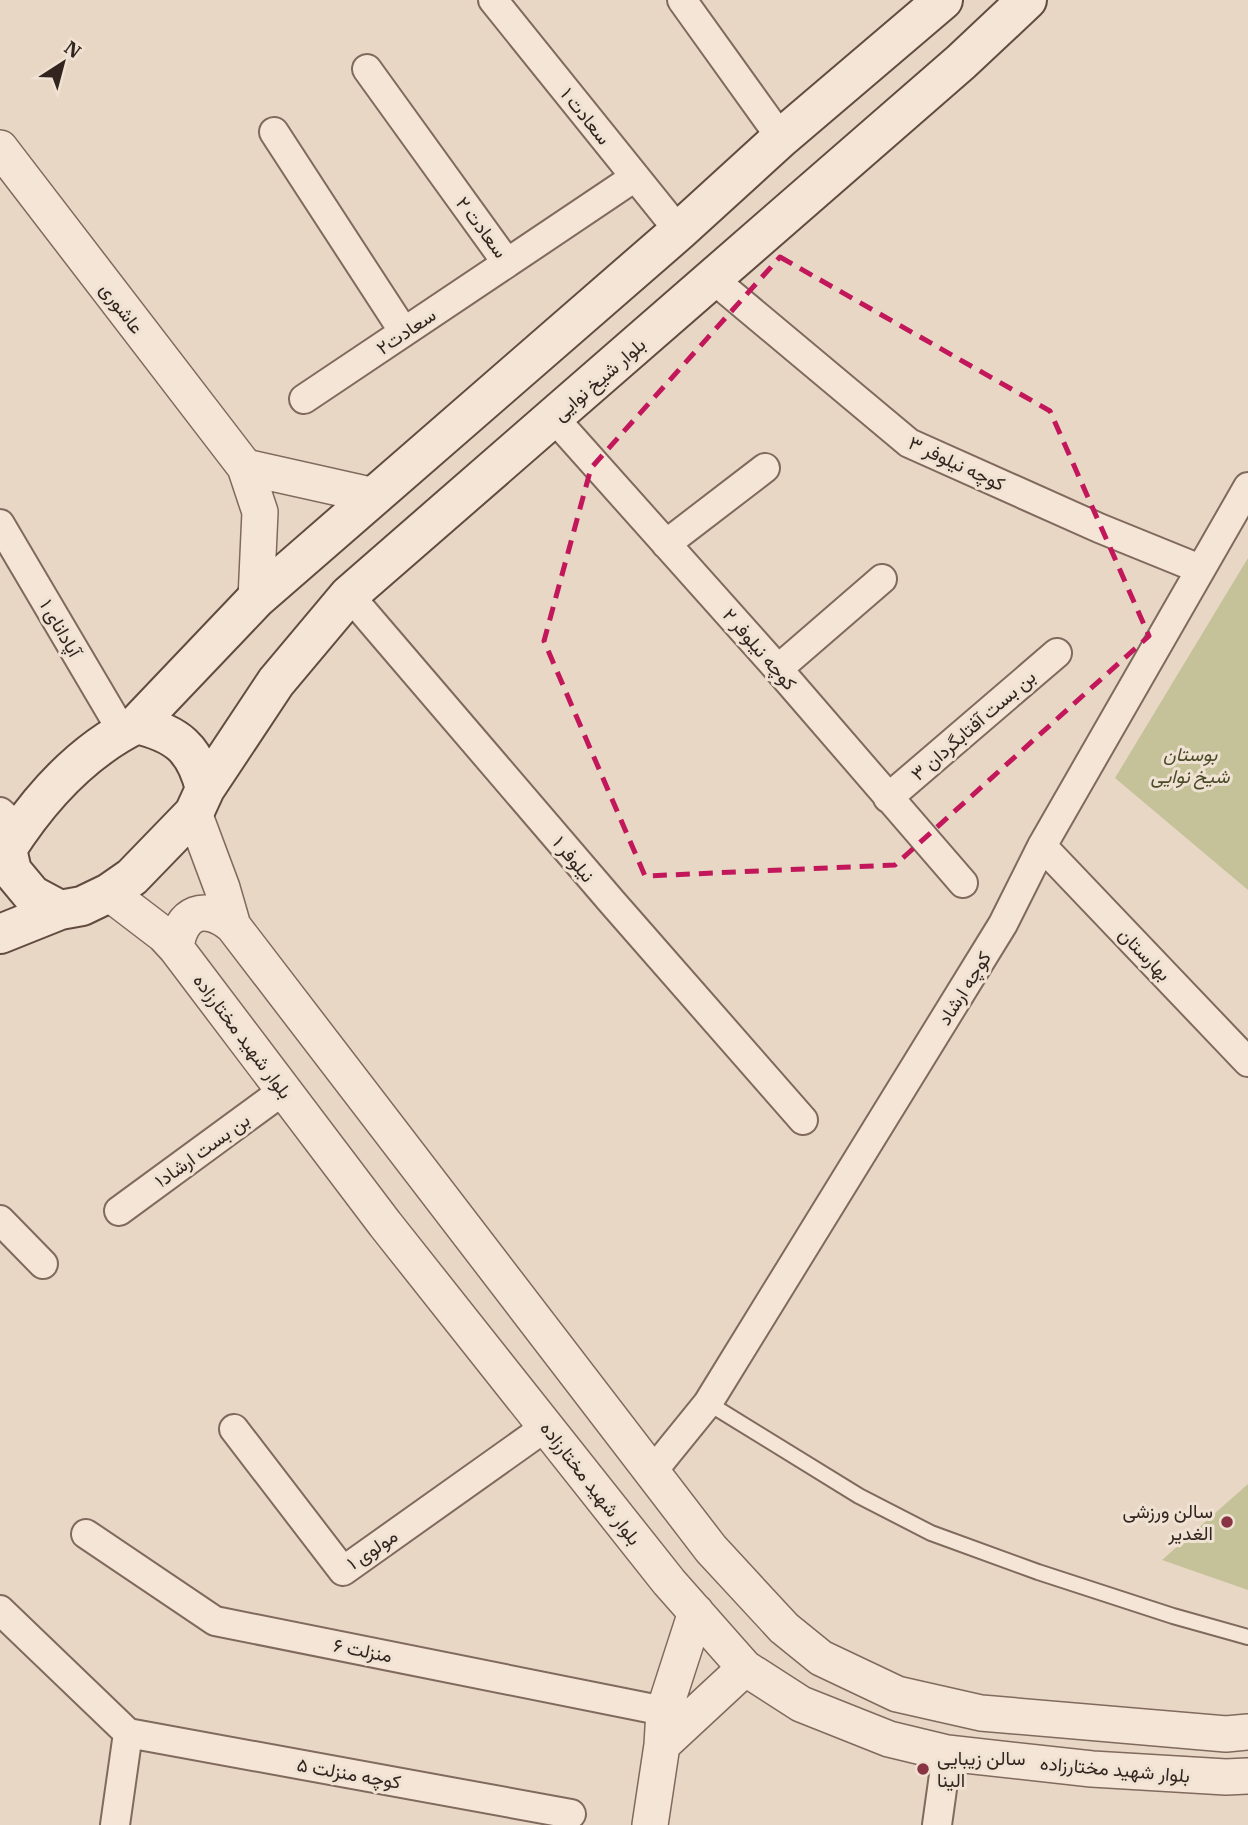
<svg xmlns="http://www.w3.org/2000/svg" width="1248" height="1825" viewBox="0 0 1248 1825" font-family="'IBM Plex Serif',Vazirmatn,serif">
	<rect width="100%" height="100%" fill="#e8d7c4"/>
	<!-- green -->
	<path fill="#c5c299" d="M1248,558V890L1115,778Z
		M1248,1484V1590L1162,1560Z"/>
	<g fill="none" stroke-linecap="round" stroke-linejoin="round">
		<defs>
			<path id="service" d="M708,1403L859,1496L931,1533L1038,1572L1173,1616L1248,1637"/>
			<path id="minor" d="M493,0L679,231
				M682,0L781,138
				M367,69L507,263L635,177
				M274,132L404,332
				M713,279L909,443L1099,528L1200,569
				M304,399L507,263
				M554,418L778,669L963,883
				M0,524L122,731
				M666,544L765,468
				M349,595L612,902L803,1120
				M778,669L882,579
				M888,798L1057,653
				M0,812L19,829
				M1042,846L1248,1062
				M119,1211L284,1090
				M0,1220L43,1264
				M234,1429L343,1571L547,1426
				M652,1472L708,1403L1003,924L1042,846L1248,487
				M86,1534L215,1621L664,1711
				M0,1610L128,1733L115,1825
				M128,1733L571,1814
				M937,1825L947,1753"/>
			<path id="tertiary" d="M0,148L245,467L260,512L256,599
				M245,467L375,496
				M194,813L222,888L233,926L711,1549L784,1628L821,1658L897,1694L981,1713L1226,1734L1248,1732
				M109,893L164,935L176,948L385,1224L669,1582L745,1668L801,1704L889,1739L947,1753L1092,1769L1226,1777L1248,1776
				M176,948C180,912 205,902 233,926
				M662,1745L745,1668
				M650,1825L662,1745L664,1711L696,1612"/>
			<path id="secondary" d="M137,724L256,599L679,231L781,138L943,0
				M205,789C195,748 177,734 137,724C82,751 39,799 7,849L12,871L32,895L60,910L82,906L109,893L132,877L194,813L205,789L276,682L349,595L961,62L1027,0
				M0,934L60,910"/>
		</defs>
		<!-- service casing -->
		<use href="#service" stroke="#80695d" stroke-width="18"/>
		<!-- minor casing -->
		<use href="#minor" stroke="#80695d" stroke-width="32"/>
		<!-- tertiary casing -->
		<use href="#tertiary" stroke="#80695d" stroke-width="38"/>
		<!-- secondary casing -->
		<use href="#secondary" stroke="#624b40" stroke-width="42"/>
		<!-- service -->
		<use href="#service" stroke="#f4e5d6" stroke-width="14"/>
		<!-- minor -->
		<use href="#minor" stroke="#f4e5d6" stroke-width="28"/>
		<!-- tertiary -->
		<use href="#tertiary" stroke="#f4e5d6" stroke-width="35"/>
		<!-- secondary -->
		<use href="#secondary" stroke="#f4e5d6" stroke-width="38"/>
	</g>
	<!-- marked area -->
	<path fill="none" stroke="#c2185b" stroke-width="5" stroke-dasharray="14 9" stroke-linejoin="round" d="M780,257L1050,411L1149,636L895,865L645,876L544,641L591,468Z"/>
	<!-- markers -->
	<g fill="#883444" stroke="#f0e2d3" stroke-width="2.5">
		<circle cx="1227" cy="1522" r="7"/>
		<circle cx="923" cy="1769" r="7"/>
	</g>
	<g text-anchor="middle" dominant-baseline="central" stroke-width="6" stroke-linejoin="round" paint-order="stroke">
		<!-- street labels -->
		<g font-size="19" fill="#32251f" stroke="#f0e2d3">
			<text transform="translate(586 116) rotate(51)">سعادت ۱</text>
			<text transform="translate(482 227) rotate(53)">سعادت ۲</text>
			<text transform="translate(122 308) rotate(53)">عاشوری</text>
			<text transform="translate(406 331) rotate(-34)">سعادت۲</text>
			<text transform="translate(599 379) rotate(-41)">بلوار شیخ نوایی</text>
			<text transform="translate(957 463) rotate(25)">کوچه نیلوفر ۳</text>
			<text transform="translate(61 628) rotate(60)">آپادانای ۱</text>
			<text transform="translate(760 649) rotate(49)">کوچه نیلوفر ۲</text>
			<text transform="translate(973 725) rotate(-41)">بن بست آفتابگردان ۳</text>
			<text transform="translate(574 859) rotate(50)">۱ نیلوفر</text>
			<text transform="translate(1145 954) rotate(46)">بهارستان</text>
			<text transform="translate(964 988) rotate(-58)">کوچه ارشاد</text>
			<text transform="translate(243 1036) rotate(53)">بلوار شهید مختارزاده</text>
			<text transform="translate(202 1150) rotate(-36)">بن بست ارشاد۱</text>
			<text transform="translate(591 1483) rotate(52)">بلوار شهید مختارزاده</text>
			<text transform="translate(372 1549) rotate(-34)">مولوی ۱</text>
			<text transform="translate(363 1650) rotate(11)">منزلت ۶</text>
			<text transform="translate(1115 1769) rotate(5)">بلوار شهید مختارزاده</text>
			<text transform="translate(349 1773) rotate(10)">کوچه منزلت ۵</text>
		</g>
		<!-- park labels -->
		<g font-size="19" font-style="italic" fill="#4a4c28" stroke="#f0e2d3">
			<text x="1190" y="754">بوستان<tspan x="1190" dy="22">شیخ نوایی</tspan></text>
		</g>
		<!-- poi labels -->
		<g font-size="19" fill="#32251f" stroke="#f0e2d3" text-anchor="end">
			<text x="1213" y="1511">سالن ورزشی<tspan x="1213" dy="22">الغدیر</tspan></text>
			<text x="937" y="1758" text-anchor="start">سالن زیبایی<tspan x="937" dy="22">الینا</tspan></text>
		</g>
	</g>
	<!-- north arrow -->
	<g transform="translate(63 63) rotate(36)" stroke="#f0e2d3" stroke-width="5" paint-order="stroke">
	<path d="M0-5L12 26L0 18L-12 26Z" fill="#32251f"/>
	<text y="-10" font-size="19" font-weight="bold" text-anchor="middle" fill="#32251f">N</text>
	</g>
</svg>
